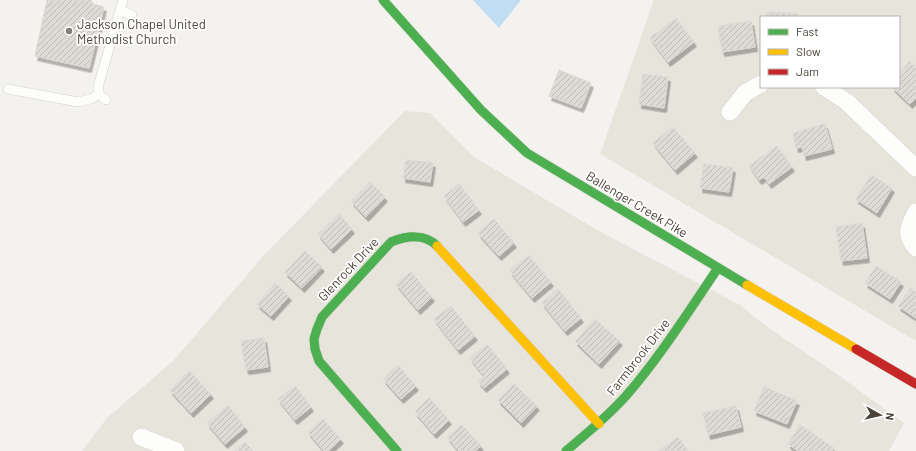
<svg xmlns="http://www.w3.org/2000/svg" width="916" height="451" viewBox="0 0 916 451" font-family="Barlow,sans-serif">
	<defs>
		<pattern id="building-hatch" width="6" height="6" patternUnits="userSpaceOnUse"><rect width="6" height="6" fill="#dedbd6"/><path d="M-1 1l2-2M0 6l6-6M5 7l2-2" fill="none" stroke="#c0bdb8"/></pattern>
		<filter id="shadow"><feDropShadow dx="2.5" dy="4.5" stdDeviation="0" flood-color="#0004"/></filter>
	</defs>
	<rect width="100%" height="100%" fill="#f4f2ee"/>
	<!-- residential -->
	<path fill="#e7e4dc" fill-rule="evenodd" d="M654,0H916V341L600,154ZM761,17H899V87H761Z
		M405,111L430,113L474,157L599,231L740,305L766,326L834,372L904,423L889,451H82L107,418L173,361L263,256Z"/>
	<!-- water -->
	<path fill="#c0ddf1" d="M473,0H521L499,28Z"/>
	<!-- building -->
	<path fill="url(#building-hatch)" stroke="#dcd9d4" filter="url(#shadow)" d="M47,0H91L93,4L104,7L89,68L35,56Z
		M767,12L799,14V17H766Z
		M676,18L694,42L668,62L650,38Z
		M751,21L755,47L722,52L718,26Z
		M910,61L916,67V98L910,104L892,87H899V73Z
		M559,70L591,83L581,108L549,96Z
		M643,74L668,77L664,108L639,104Z
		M825,124L832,149L804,156L802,147L796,148L793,133Z
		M673,127L695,153L675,170L653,143Z
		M777,146L792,167L769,184L764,177L759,180L749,166Z
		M406,160L433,163L430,182L403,178Z
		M704,164L733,168L729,192L700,188Z
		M871,175L892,188L877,213L856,199Z
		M370,182L385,197L366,217L351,201Z
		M459,184L479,210L463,222L444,196Z
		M339,214L352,229L331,249L318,234Z
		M494,219L514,243L499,256L478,233Z
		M862,223L867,258L841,261L836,227Z
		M305,251L322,267L302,288L285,272Z
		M529,255L551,282L532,298L510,271Z
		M876,266L901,282L890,299L865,283Z
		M411,272L432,297L418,310L396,284Z
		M275,283L289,296L271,316L257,304Z
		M911,288L916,292V318L898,306Z
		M558,289L581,318L565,331L542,303Z
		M451,306L475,336L458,350L434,319Z
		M595,319L620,341L599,364L575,341Z
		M264,338L268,367L246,370L241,341Z
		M487,344L507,369L484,388L478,381L484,376L470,358Z
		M398,365L416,386L401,399L383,379Z
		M189,371L211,394L191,413L170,390Z
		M514,384L537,406L521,423L498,400Z
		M295,386L311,407L295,420L278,399Z
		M764,387L797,401L787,424L754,411Z
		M429,398L449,420L434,434L415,412Z
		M228,405L245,427L225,444L207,423Z
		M736,406L741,427L708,435L703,413Z
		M323,419L341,439L328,451H324L308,432Z
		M462,425L481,446L475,451H459L447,437Z
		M800,425L834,448L832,451H798L788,444Z
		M678,437L688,451H658Z
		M245,442L253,451H235Z"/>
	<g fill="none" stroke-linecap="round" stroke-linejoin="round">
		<defs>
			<path id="lane" d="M120,10L132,15
				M8,89L78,102L91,99L99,94
				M106,100L99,94L98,87L123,0"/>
			<path id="street" d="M824,87L847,102L916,168
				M730,112L745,93L761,84
				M916,212C909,225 904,235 916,248
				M141,437L176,451"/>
			<path id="fast" d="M383,0L481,110L527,153L747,285
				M397,451L319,361L315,349L314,339L317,329L322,317L391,242C406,236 425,233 437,246
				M566,451C586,434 607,417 625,397C660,357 688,312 718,268"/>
			<path id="slow" d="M437,246L599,424
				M747,285L856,349"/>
			<path id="jam" d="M856,349L916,384"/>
		</defs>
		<!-- lane casing -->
		<use href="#lane" stroke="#d2d0cb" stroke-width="10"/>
		<!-- street casing -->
		<use href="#street" stroke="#d2d0cb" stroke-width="18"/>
		<!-- fast casing -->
		<use href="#fast" stroke="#d3cfc5" stroke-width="10"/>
		<!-- slow casing -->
		<use href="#slow" stroke="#d3cfc5" stroke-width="10"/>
		<!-- jam casing -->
		<use href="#jam" stroke="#d3cfc5" stroke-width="10"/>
		<!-- lane -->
		<use href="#lane" stroke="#fdfdfc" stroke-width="9"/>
		<!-- street -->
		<use href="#street" stroke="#fdfdfc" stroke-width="17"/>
		<!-- fast -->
		<use href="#fast" stroke="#4caf50" stroke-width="9"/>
		<!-- slow -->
		<use href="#slow" stroke="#ffc107" stroke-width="9"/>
		<!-- jam -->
		<use href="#jam" stroke="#c62828" stroke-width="9"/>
	</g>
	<!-- markers -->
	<circle fill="#868178" stroke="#fff" stroke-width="1.5" cx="69" cy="31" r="4"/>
	<g text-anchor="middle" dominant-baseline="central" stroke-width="3.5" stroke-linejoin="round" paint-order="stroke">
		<!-- poi labels -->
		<g font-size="13" fill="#4b4439" stroke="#fff" text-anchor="start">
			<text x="77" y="24">Jackson Chapel United<tspan x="77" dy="15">Methodist Church</tspan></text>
		</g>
		<!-- street labels -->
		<g font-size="13" fill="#4b4439" stroke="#fff">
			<text transform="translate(637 204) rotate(31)">Ballenger Creek Pike</text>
			<text transform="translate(348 269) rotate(-47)">Glenrock Drive</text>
			<text transform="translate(638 357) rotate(-52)">Farmbrook Drive</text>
		</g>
	</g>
	<!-- legend -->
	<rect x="760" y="16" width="140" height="72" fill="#ffffff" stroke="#b7b4b0"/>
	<rect x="768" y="29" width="20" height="6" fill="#4caf50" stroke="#b7b4b0"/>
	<text x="796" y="36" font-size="12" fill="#4b4439">Fast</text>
	<rect x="768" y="49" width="20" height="6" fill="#ffc107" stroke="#b7b4b0"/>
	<text x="796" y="56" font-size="12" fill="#4b4439">Slow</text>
	<rect x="768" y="69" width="20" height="6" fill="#c62828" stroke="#b7b4b0"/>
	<text x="796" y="76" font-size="12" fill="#4b4439">Jam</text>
	<!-- north arrow -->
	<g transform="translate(880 415) rotate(98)" stroke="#ffffff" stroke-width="3" paint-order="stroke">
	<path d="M0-3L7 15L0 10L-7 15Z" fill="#4b4439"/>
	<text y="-6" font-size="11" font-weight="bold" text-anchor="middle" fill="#4b4439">N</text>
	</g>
</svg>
